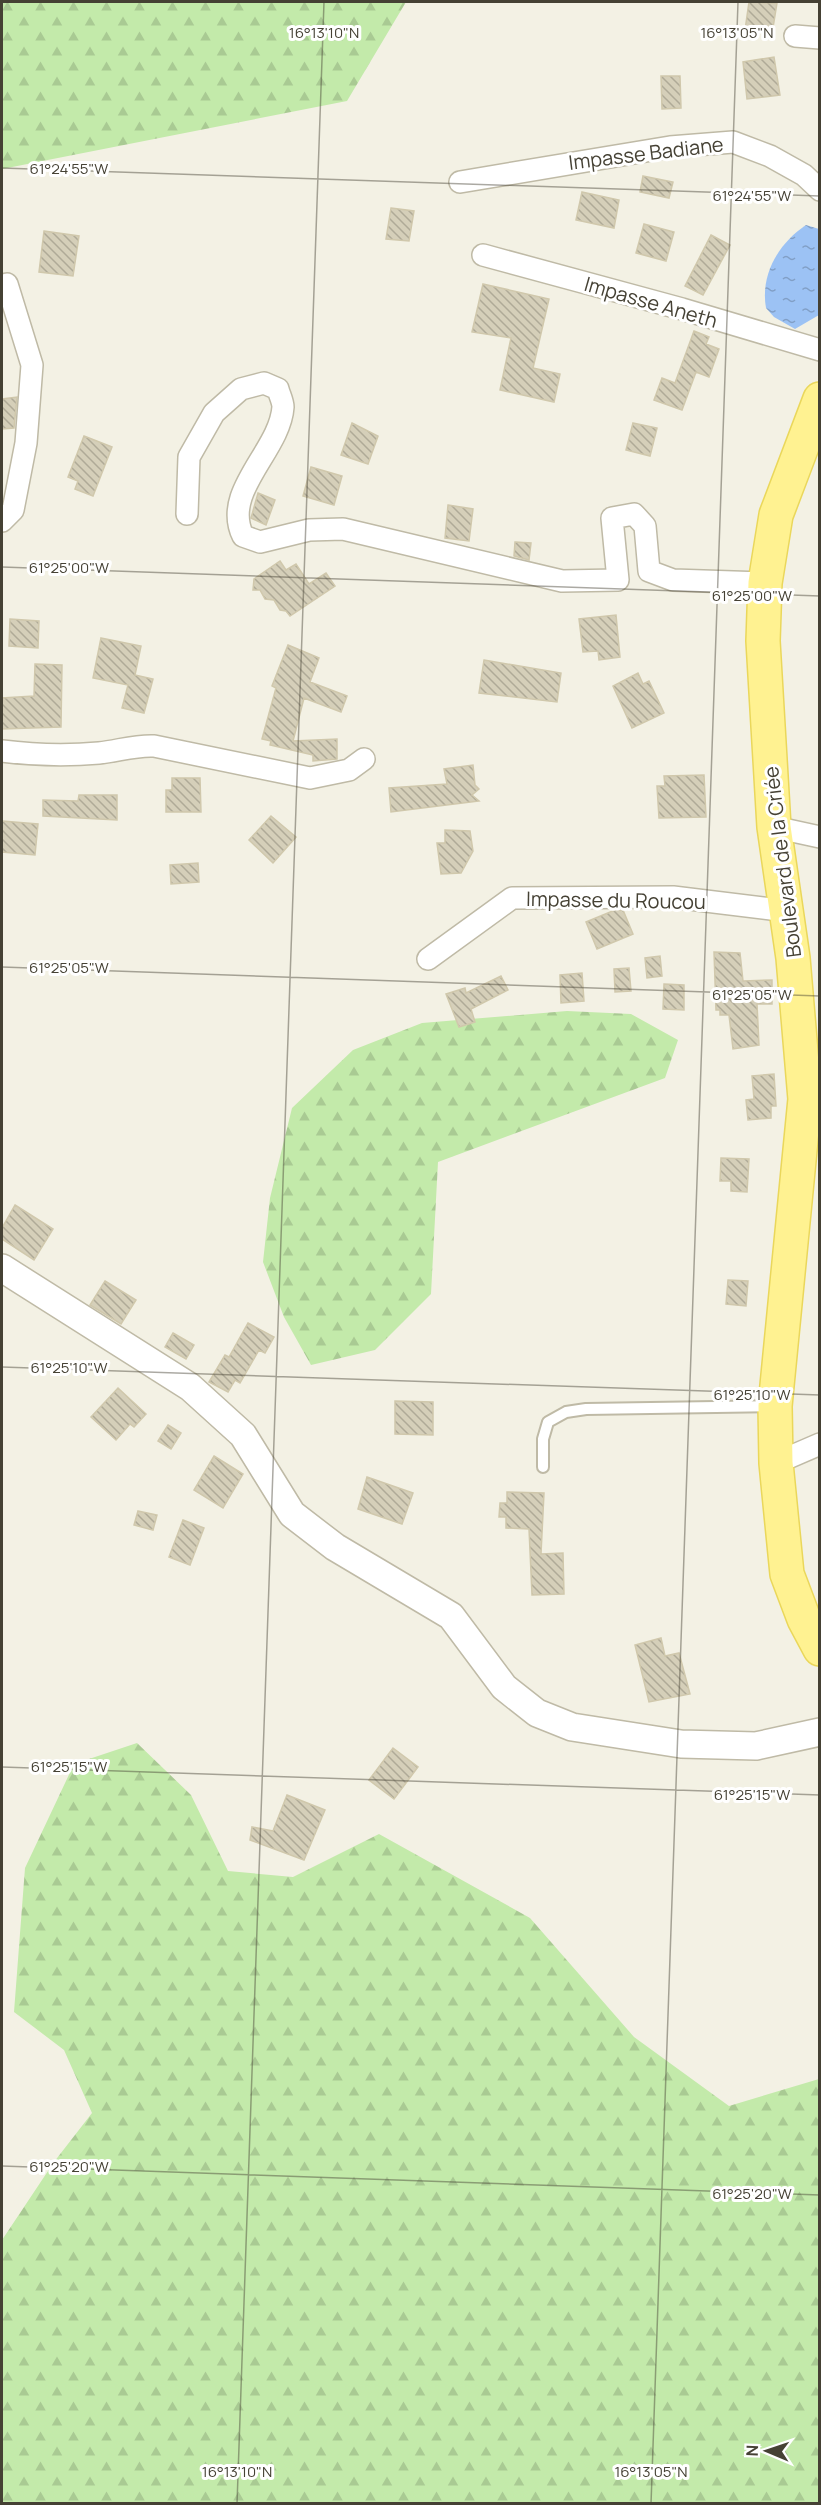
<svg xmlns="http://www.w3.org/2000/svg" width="821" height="2505" viewBox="0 0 821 2505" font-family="Manrope,sans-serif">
	<defs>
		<pattern id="forest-firs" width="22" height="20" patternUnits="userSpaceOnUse" patternTransform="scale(1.5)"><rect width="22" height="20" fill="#c3eaaa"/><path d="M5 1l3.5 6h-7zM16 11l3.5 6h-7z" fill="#a9ca93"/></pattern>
		<pattern id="water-ripples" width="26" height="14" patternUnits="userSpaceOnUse" patternTransform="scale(1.5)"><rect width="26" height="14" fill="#9cc2f4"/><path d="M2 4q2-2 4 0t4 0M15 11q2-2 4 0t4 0" fill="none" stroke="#819fc6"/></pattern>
		<pattern id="building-back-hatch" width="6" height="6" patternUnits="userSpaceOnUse" patternTransform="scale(1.5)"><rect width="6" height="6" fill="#d5cfb9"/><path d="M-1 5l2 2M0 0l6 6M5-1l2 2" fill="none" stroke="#afaa97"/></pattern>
	</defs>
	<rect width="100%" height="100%" fill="#f3f1e4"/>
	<!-- forest -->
	<path fill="url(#forest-firs)" d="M2,2H406L347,101L2,169Z
		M567,1011L631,1014L678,1040L665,1078L438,1162L431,1294L375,1350L311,1365L284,1317L263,1262L270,1198L292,1108L353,1050L422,1023Z
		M137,1743L191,1795L228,1871L293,1877L379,1834L530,1918L634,2037L729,2106L819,2079V2503H2V2240L54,2162L92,2113L64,2050L14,2012L25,1868L74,1764Z"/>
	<!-- water -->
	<path fill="url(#water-ripples)" d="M806,225L819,229V315L795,329L774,317L766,308C760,274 779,243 806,225Z"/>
	<!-- building -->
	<path fill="url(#building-back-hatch)" stroke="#d0c8ac" stroke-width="1.5" d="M749,2L777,3L772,34L745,30Z
		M774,57L780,95L747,99L743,62Z
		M661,76H680L681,108L662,109Z
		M643,176L673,182L669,198L640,192Z
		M582,192L619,200L614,228L576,220Z
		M391,208L414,211L409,241L386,239Z
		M644,224L674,232L666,261L636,253Z
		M44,231L79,236L73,276L39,272Z
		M711,235L730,245L703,295L685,286Z
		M483,284L549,299L533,368L560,374L554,402L500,390L511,338L472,332Z
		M694,331L709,337L706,344L719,349L709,377L696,372L682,410L654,400L662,378L675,383Z
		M17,397L14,428L2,429V399Z
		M352,423L378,436L368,464L341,455Z
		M633,423L657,428L650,456L626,450Z
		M84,436L112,447L93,496L75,489L78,481L68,477Z
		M311,467L342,476L334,505L303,496Z
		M258,493L275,500L266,525L251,518Z
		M448,505L473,509L469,541L445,538Z
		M515,542L531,543L529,560L514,556Z
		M280,561L286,570L296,564L309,584L326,573L335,586L290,616L286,611L280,610L274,600L265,599L260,590H253L254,579Z
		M616,615L620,657L599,660L598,651L583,652L579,619Z
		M10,619L39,621L38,648L9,646Z
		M101,638L141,646L135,675L153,679L144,713L122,708L128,685L93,678Z
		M288,645L319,658L310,682L347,696L341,712L304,698L293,741L337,739V759L313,761V755L270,745L271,741L262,739L276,688L272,686Z
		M484,660L561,673L557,702L479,693Z
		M35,664L62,665L61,727L2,729V698L34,696Z
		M638,673L643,684L649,681L664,713L632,728L613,686Z
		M473,765L475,785L479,789L472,795L479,801L391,812L389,788L447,784L444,769Z
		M704,775L706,817L659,818L657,786H665L664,776Z
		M172,778H200L201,812H166V790H172Z
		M79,795H117V820L43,816V800L78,801Z
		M271,816L296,837L273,863L249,840Z
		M2,821L38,824L35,855L2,852Z
		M445,830L470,831L473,851L461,873L441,874L437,843H445Z
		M198,863L199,882L171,884L170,865Z
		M615,910H623L633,934L597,949L586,922Z
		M714,952L740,953L743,981L772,980V1004H757L759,1045L733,1049L729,1015H720V1010H716Z
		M660,956L662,976L647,978L645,958Z
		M629,968L631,991L615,992L614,969Z
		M582,973L584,1001L561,1003L560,975Z
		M501,976L508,990L471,1009L475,1022L459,1027L446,994L465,988L466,993Z
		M664,984L684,985V1010L663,1009Z
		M774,1074L776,1106H771V1118L748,1120L746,1100L754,1099L752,1076Z
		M721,1158L749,1159L747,1192L731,1191V1181H720Z
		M15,1205L53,1229L34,1260L2,1239V1228Z
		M728,1280L748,1281L746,1306L726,1304Z
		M105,1281L136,1300L121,1324L90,1305Z
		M248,1323L274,1337L265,1353L259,1350L240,1383L235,1380L228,1392L209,1382L225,1355L229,1357Z
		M173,1333L194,1345L186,1359L165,1347Z
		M118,1388L146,1414L134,1427L130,1424L116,1440L91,1417Z
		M395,1401L433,1402V1435L395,1434Z
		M168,1425L181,1433L171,1449L158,1441Z
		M214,1456L243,1474L223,1508L194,1490Z
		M367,1477L413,1493L402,1524L358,1509Z
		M507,1492L544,1493L541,1554L563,1553L564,1594L532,1595L529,1529L506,1528V1517H499L500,1503H507Z
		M138,1511L157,1515L153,1530L134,1525Z
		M183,1520L204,1528L190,1565L169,1557Z
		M661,1638L665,1656L679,1653L690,1694L649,1702L635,1645Z
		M393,1748L418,1767L394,1799L369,1780Z
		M287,1795L325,1810L304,1860L250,1840L252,1827L273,1831Z"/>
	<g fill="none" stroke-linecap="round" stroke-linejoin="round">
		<defs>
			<path id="service" d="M543,1467V1439L548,1422L566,1412L586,1409L772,1406"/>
			<path id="minor" d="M795,36L820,38
				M460,182L670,147L733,142L770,156L804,175L820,190
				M483,255L682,309L820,350
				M187,514L189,457L214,413L241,389L264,383L278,389C279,394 283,401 283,407C280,451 221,491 243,536L260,542L309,530L343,529L562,581L618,580L612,518L634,514L645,526L649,571L673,580L765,583
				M2,521L13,510L26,443L32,365L7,284
				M2,751C34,755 66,756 99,753C118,751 135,745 154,746L310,778L349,770L364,759
				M774,827L820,837
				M428,959L512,898L673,897L787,911
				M776,1463L820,1444"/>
			<path id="tertiary" d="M2,1268L190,1387L243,1435L292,1514L335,1547L451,1616L504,1687L537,1713L572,1727L681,1744L756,1746L820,1732"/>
			<path id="primary" d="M820,399L776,515L765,583L763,641L774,827L793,958L805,1099L775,1406L776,1463L787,1574L804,1619L820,1649"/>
		</defs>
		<!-- service casing -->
		<use href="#service" stroke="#bfbaa6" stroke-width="14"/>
		<!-- minor casing -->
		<use href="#minor" stroke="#bfbaa6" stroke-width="24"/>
		<!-- tertiary casing -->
		<use href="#tertiary" stroke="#bfbaa6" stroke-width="30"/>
		<!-- primary casing -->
		<use href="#primary" stroke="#ead75b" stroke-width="36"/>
		<!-- service -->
		<use href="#service" stroke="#fff" stroke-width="10"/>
		<!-- minor -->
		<use href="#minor" stroke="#fff" stroke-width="21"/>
		<!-- tertiary -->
		<use href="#tertiary" stroke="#fff" stroke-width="27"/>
		<!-- primary -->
		<use href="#primary" stroke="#fff291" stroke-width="33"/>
	</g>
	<!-- ticks -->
	<path fill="none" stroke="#454134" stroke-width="1.5" stroke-opacity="0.45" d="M2,168L820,196M2,567L820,596M2,967L820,996M2,1367L820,1395M2,1767L820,1795M2,2166L820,2195M237,2504L324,2M651,2504L738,2"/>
	<g text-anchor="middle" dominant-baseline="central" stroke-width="6" stroke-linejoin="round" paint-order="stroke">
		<!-- street labels -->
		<g font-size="20" fill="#454134" stroke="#fff">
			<text transform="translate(646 153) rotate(-7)">Impasse Badiane</text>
			<text transform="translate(651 302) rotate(16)">Impasse Aneth</text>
			<text transform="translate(782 862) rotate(-97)">Boulevard de la Criée</text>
			<text transform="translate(616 900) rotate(1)">Impasse du Roucou</text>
		</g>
	</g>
	<g font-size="15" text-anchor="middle" fill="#454134" stroke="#fff" stroke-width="6" stroke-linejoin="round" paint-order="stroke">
		<text x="324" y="38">16°13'10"N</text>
		<text x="737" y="38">16°13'05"N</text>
		<text x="69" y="174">61°24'55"W</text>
		<text x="752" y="201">61°24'55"W</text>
		<text x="69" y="573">61°25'00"W</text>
		<text x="752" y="601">61°25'00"W</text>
		<text x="69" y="973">61°25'05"W</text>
		<text x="752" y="1000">61°25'05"W</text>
		<text x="69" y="1373">61°25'10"W</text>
		<text x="752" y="1400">61°25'10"W</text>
		<text x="69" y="1772">61°25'15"W</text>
		<text x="752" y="1800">61°25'15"W</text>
		<text x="69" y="2172">61°25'20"W</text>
		<text x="752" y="2199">61°25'20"W</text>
		<text x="237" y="2477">16°13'10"N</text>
		<text x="651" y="2477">16°13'05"N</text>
	</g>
	<!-- border -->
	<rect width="821" height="2505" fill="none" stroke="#454134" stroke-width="6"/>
	<!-- north arrow -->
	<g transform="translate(767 2451) rotate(272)" stroke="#ffffff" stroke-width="4.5" paint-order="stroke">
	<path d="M0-4.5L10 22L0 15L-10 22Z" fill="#454134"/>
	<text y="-9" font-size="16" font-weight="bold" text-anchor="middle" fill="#454134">N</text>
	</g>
</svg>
